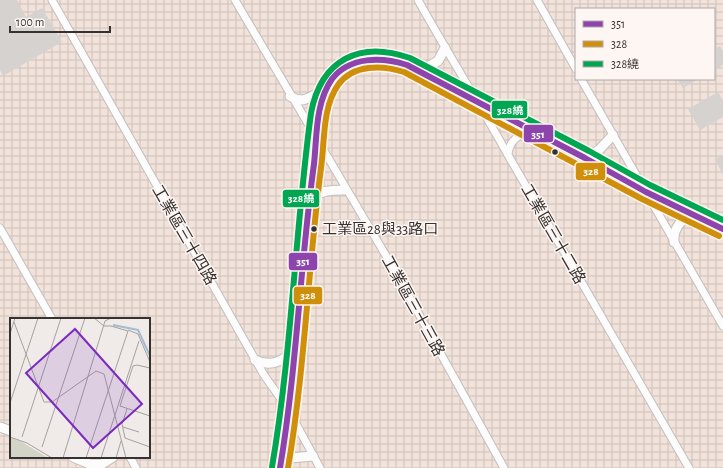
<svg xmlns="http://www.w3.org/2000/svg" width="723" height="468" viewBox="0 0 723 468" font-family="'Alegreya Sans','Noto Sans TC',sans-serif">
	<defs>
		<pattern id="industrial-grid" width="8" height="8" patternUnits="userSpaceOnUse"><rect width="8" height="8" fill="#f1e2da"/><path d="M0 4h8M4 0v8" fill="none" stroke="#cfc2bc"/></pattern>
	</defs>
	<rect width="100%" height="100%" fill="#f0eae8"/>
	<!-- industrial -->
	<path fill="url(#industrial-grid)" fill-rule="evenodd" d="M0,0H723V468H0ZM576,9H714V79H576ZM11,319H149V457H11Z"/>
	<!-- building -->
	<path fill="#d6d2d0" d="M0,0H17L26,17L42,8L62,42L3,76L0,70Z
		M720,46L723,51V65L714,70V49Z
		M677,79H698L683,88Z
		M718,92L723,101V117L700,130L688,109Z
		M723,155V175L715,159Z"/>
	<g fill="none" stroke-linecap="round" stroke-linejoin="round">
		<defs>
			<path id="minor" d="M52,0L244,340L264,375L288,409L320,468
				M235,0L395,271L504,468
				M418,0C447,52 479,103 508,155L689,468
				M537,0L576,69
				M581,79L723,326
				M508,155C509,141 519,132 534,133
				M0,228L52,319
				M130,457L136,468"/>
			<path id="tertiary" d="M419,72L438,61L445,48
				M290,96C305,106 312,94 325,90
				M585,158L599,150L613,135
				M308,202C318,190 331,190 345,190
				M674,242C673,228 682,217 695,214
				M255,360C272,368 284,360 296,349
				M0,427L11,431
				M73,457L99,468
				M92,464H102L113,457
				M280,468C299,367 299,263 314,161C317,140 317,108 326,89C341,58 378,53 407,65L585,158L646,192L695,214L723,229
				M282,468L290,458L313,456"/>
		</defs>
		<!-- minor casing -->
		<use href="#minor" stroke="#c3bfbd" stroke-width="9"/>
		<!-- tertiary casing -->
		<use href="#tertiary" stroke="#c3bfbd" stroke-width="11"/>
		<!-- minor -->
		<use href="#minor" stroke="#fdfcfc" stroke-width="7"/>
		<!-- tertiary -->
		<use href="#tertiary" stroke="#fdfcfc" stroke-width="9"/>
		<defs>
			<path id="bus-1" d="M280,468C297,367 300,265 314,164C317,137 315,103 332,79C350,56 382,57 407,65L585,158L646,192L723,229"/>
			<path id="bus-2" d="M288,468C305,368 308,268 321,168C325,141 322,108 338,85C353,64 382,65 404,72L642,199L719,236"/>
			<path id="bus-3" d="M272,467C292,350 295,231 311,113C321,60 359,40 410,58L589,151L650,185L723,220"/>
		</defs>
		<!-- bus-1 casing -->
		<use href="#bus-1" stroke="#fef6f2" stroke-width="9"/>
		<!-- bus-2 casing -->
		<use href="#bus-2" stroke="#fef6f2" stroke-width="9"/>
		<!-- bus-3 casing -->
		<use href="#bus-3" stroke="#fef6f2" stroke-width="9"/>
		<!-- bus-1 -->
		<use href="#bus-1" stroke="#8e44ad" stroke-width="6"/>
		<!-- bus-2 -->
		<use href="#bus-2" stroke="#d08f0a" stroke-width="6"/>
		<!-- bus-3 -->
		<use href="#bus-3" stroke="#00a651" stroke-width="6"/>
	</g>
	<!-- markers -->
	<g fill="#363231" stroke="#fef6f2" stroke-width="1.5">
		<circle cx="555" cy="152" r="3.5"/>
		<circle cx="314" cy="229" r="3.5"/>
	</g>
	<g text-anchor="middle" dominant-baseline="central" stroke-width="3" stroke-linejoin="round" paint-order="stroke">
		<!-- bus labels -->
		<g font-size="15" fill="#363231" stroke="#fef6f2" text-anchor="start">
			<text x="322" y="229">工業區28與33路口</text>
		</g>
		<!-- street labels -->
		<g font-size="16" fill="#363231" stroke="#fef6f2">
			<text transform="translate(553 234) rotate(60)">工業區三十二路</text>
			<text transform="translate(184 235) rotate(60)">工業區三十四路</text>
			<text transform="translate(413 306) rotate(61)">工業區三十三路</text>
		</g>
	</g>
	<!-- overview -->
	<g transform="translate(10 318)">
		<rect width="140" height="140" fill="#f0eae8"/>
		<path d="M0,119L12,124L38,140H0Z" fill="#d2d5c5"/>
		<path fill="none" stroke="#a4bdd3" stroke-width="2" d="M103,7L128,12L140,38"/>
		<path fill="none" stroke="#a6a09f" stroke-width="1" d="M84,0L94,8H101M4,4L34,84H42L86,53L94,56L116,140M118,12L128,16L140,44M0,16L5,0M140,50L127,47L123,48L110,88L140,98M0,85L28,0M117,91L112,106L115,120L140,129M113,109L129,114M0,119L17,125L42,140M12,119L51,0M32,129L75,0M53,140L95,3L101,0M76,140L118,13L101,8M91,140L129,23M106,140L111,123"/>
		<path fill="#7b2cbf" fill-opacity="0.15" stroke="#7b2cbf" stroke-width="2" d="M65,11L132,86L83,130L16,55Z"/>
		<rect width="140" height="140" fill="none" stroke="#363231" stroke-width="2"/>
	</g>
	<g stroke="#fef6f2" stroke-width="1.5">
		<rect x="491" y="100" width="37" height="19" rx="4" fill="#00a651"/>
		<rect x="523" y="124" width="31" height="19" rx="4" fill="#8e44ad"/>
		<rect x="575" y="162" width="31" height="19" rx="4" fill="#d08f0a"/>
		<rect x="282" y="189" width="38" height="19" rx="4" fill="#00a651"/>
		<rect x="288" y="252" width="30" height="19" rx="4" fill="#8e44ad"/>
		<rect x="293" y="286" width="30" height="19" rx="4" fill="#d08f0a"/>
	</g>
	<g font-size="11" text-anchor="middle" font-weight="bold" fill="#fff">
		<text x="510" y="114">328繞</text>
		<text x="538" y="138">351</text>
		<text x="591" y="175">328</text>
		<text x="301" y="202">328繞</text>
		<text x="303" y="265">351</text>
		<text x="308" y="299">328</text>
	</g>
	<!-- legend -->
	<rect x="575" y="8" width="140" height="72" fill="#fef6f2" stroke="#aea8a5"/>
	<rect x="583" y="21" width="20" height="6" fill="#8e44ad" stroke="#aea8a5"/>
	<text x="611" y="28" font-size="12" fill="#363231">351</text>
	<rect x="583" y="41" width="20" height="6" fill="#d08f0a" stroke="#aea8a5"/>
	<text x="611" y="48" font-size="12" fill="#363231">328</text>
	<rect x="583" y="61" width="20" height="6" fill="#00a651" stroke="#aea8a5"/>
	<text x="611" y="68" font-size="12" fill="#363231">328繞</text>
	<!-- scale -->
	<path d="M10 26v6h100v-6" fill="none" stroke="#363231" stroke-width="2"/>
	<text x="16" y="26" font-size="12" fill="#363231" stroke="#fef6f2" stroke-width="3" paint-order="stroke">100 m</text>
</svg>
